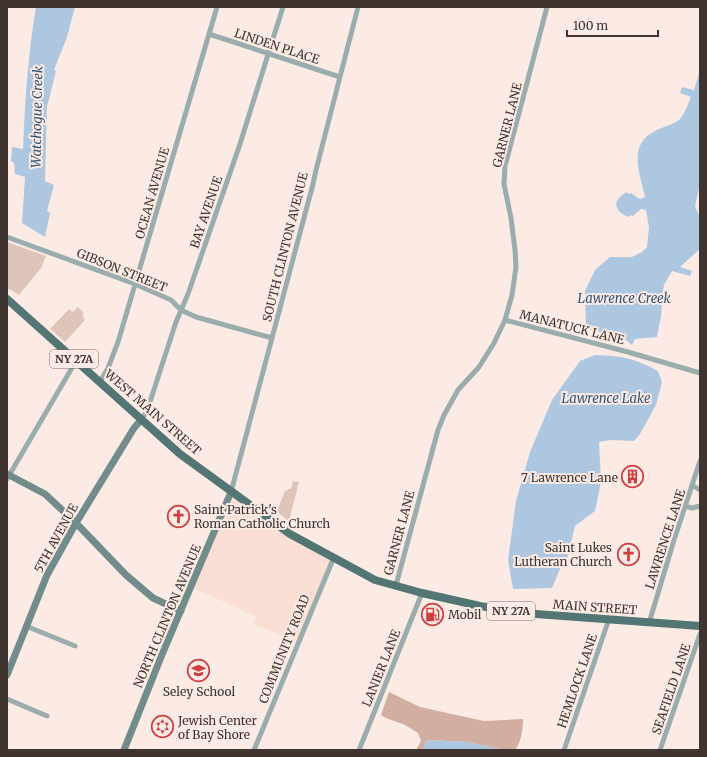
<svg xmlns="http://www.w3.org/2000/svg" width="707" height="757" viewBox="0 0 707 757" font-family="Merriweather,serif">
	<rect width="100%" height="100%" fill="#fcebe4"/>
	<!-- built -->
	<path fill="#fcdfd4" d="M231,492L289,534L334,557L298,642L253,624L257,617L191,587Z"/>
	<!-- green -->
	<path fill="#dfc4ba" d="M7,242L46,256L41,268L19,295L7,288Z
		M78,307L84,313L82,315L85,320L65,342L50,329L69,309L73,312Z
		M293,481L299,482L289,521L277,512L285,490L287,491L288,489H291Z"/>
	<!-- forest -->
	<path fill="#d1aea0" d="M389,692L420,707L484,721L523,719C523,729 521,743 515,750H504L467,742L427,740L423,750H416L421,741L418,733L405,725L386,718L381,715Z"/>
	<!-- water -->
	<path fill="#aec7e1" d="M36,7H75L67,37L54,70L56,71L47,107L45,181L54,185L47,211L50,213L45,237L22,223L25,177L15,174L14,163L11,161L12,147L23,149C25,101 28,54 36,7Z
		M700,70V184L695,206L700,218V249L680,267L692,271L690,276L672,271L664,285L663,291L661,316L657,337L635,339L632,345L626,340L586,328L585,291L595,270L610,257H632L642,252L647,247L649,227L646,210L641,209L633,216L630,215L629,217C614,212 611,200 627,192L628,194L631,193L640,199L645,197C640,173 627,145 655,131C662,127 675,124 680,119C684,115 689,102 691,97L680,93L682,87L694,90Z
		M595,355C622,356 634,358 658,371L662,382L656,405L640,434L634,441L611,440L599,442L601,482L595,511L575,526L567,559L560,569L552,588L513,589L508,560L516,501L530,452L552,400L580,361Z
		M427,740L467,742L504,750H423Z"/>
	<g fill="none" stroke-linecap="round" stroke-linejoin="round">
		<!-- street -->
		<path stroke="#9aacac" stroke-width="5" d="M209,34L340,77
			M7,237L135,284L171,300L181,310L196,317L272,338
			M505,320L628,352L700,373
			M100,382L108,368L118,342L217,7
			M141,420L147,411L176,322L188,294L239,147L283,7
			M7,479L76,361
			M692,485L700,490
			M231,492L313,184L316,170L358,7
			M685,506L692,508L700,506
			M396,585L438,430L444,415L458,390L479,367L494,343L505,320L512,295L516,267L515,250L511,218L504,184L505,166L547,7
			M649,623L674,540L700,461
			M26,626L75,646
			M7,699L47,716
			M254,750L334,557
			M359,750L422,593
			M564,750L609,619
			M660,750L700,634"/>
		<!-- secondary -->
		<path stroke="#718c8b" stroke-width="7" d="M7,474L45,494L76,523L126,575L153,598L181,611
			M7,675L47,575L76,523L134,428L141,420
			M124,750L161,657L231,492"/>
		<!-- primary -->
		<path stroke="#537574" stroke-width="8" d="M7,299L180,454L290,534L375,580L422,593L480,606L522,613L700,626"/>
	</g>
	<!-- icons -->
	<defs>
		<symbol id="building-ring" viewBox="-11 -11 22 22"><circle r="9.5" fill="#fcebe4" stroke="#ce3f42" stroke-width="1.5"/><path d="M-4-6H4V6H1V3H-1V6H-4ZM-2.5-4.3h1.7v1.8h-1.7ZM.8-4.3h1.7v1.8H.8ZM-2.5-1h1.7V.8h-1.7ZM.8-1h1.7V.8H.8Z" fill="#ce3f42"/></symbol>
		<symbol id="church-ring" viewBox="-11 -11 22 22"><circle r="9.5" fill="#fcebe4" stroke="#ce3f42" stroke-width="1.5"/><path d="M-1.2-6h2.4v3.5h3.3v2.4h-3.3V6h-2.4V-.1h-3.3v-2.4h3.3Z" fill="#ce3f42"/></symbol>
		<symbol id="fuel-ring" viewBox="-11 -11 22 22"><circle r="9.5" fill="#fcebe4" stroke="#ce3f42" stroke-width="1.5"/><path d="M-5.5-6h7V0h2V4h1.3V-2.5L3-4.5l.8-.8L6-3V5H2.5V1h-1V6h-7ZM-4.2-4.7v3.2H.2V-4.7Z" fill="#ce3f42"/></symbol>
		<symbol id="school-ring" viewBox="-11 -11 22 22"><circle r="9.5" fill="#fcebe4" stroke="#ce3f42" stroke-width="1.5"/><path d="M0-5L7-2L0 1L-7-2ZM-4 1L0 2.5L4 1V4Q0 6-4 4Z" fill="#ce3f42"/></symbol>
		<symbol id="synagogue-ring" viewBox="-11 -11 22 22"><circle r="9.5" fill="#fcebe4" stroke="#ce3f42" stroke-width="1.5"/><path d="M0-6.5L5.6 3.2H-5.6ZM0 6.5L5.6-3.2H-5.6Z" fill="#ce3f42"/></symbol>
	</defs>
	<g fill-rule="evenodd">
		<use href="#building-ring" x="620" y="464" width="25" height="25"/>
		<use href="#church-ring" x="166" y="504" width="25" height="25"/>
		<use href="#church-ring" x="616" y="542" width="25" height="25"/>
		<use href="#fuel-ring" x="420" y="602" width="25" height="25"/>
		<use href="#school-ring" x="186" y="658" width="25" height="25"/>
		<use href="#synagogue-ring" x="150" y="714" width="25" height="25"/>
	</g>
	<g text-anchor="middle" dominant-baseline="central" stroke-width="4" stroke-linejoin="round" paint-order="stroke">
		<!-- shield labels -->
		<g fill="#fcebe4" stroke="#786b66" stroke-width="1">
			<rect x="50" y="350" width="48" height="18" rx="3"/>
			<rect x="487" y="602" width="48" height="18" rx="3"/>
		</g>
		<g font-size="11" font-weight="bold" fill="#3f3430">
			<text x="74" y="359">NY 27A</text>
			<text x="511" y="611">NY 27A</text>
		</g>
		<!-- street labels -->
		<g font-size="12" fill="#3f3430" stroke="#fcebe4">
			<text transform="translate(277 46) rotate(18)">LINDEN PLACE</text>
			<text transform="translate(507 125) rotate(-76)">GARNER LANE</text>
			<text transform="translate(152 193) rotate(-74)">OCEAN AVENUE</text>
			<text transform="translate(206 212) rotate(-71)">BAY AVENUE</text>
			<text transform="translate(285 247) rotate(-76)">SOUTH CLINTON AVENUE</text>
			<text transform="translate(122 270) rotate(22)">GIBSON STREET</text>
			<text transform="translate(572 327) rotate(14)">MANATUCK LANE</text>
			<text transform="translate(153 412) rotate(41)">WEST MAIN STREET</text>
			<text transform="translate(399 533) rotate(-75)">GARNER LANE</text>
			<text transform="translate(56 538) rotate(-61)">5TH AVENUE</text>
			<text transform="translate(665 539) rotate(-72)">LAWRENCE LANE</text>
			<text transform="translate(595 607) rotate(4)">MAIN STREET</text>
			<text transform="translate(167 616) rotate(-67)">NORTH CLINTON AVENUE</text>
			<text transform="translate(284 649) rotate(-68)">COMMUNITY ROAD</text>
			<text transform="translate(381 668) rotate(-68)">LANIER LANE</text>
			<text transform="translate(577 681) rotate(-71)">HEMLOCK LANE</text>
			<text transform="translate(671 689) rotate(-71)">SEAFIELD LANE</text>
		</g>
		<!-- poi labels -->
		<g font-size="12" fill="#3f3430" stroke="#fcebe4" text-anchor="start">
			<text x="618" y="477" text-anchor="end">7 Lawrence Lane</text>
			<text x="194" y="509">Saint Patrick's<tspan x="194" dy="14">Roman Catholic Church</tspan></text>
			<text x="612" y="547" text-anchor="end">Saint Lukes<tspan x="612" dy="14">Lutheran Church</tspan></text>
			<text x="448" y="614">Mobil</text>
			<text x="199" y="691" text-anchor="middle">Seley School</text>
			<text x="178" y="720">Jewish Center<tspan x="178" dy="14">of Bay Shore</tspan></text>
		</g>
		<!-- water labels -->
		<g font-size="13" font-style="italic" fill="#31567c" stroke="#fcebe4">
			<text transform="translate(37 117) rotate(-89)">Watchogue Creek</text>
			<text x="624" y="298">Lawrence Creek</text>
			<text x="606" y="398">Lawrence Lake</text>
		</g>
	</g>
	<!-- border -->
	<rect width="707" height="757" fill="none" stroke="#3f3430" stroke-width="16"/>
	<!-- scale -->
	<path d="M567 30v6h91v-6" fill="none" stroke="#3f3430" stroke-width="2"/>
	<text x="573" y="30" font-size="12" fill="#3f3430" stroke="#fcebe4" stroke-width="3" paint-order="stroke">100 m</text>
</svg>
